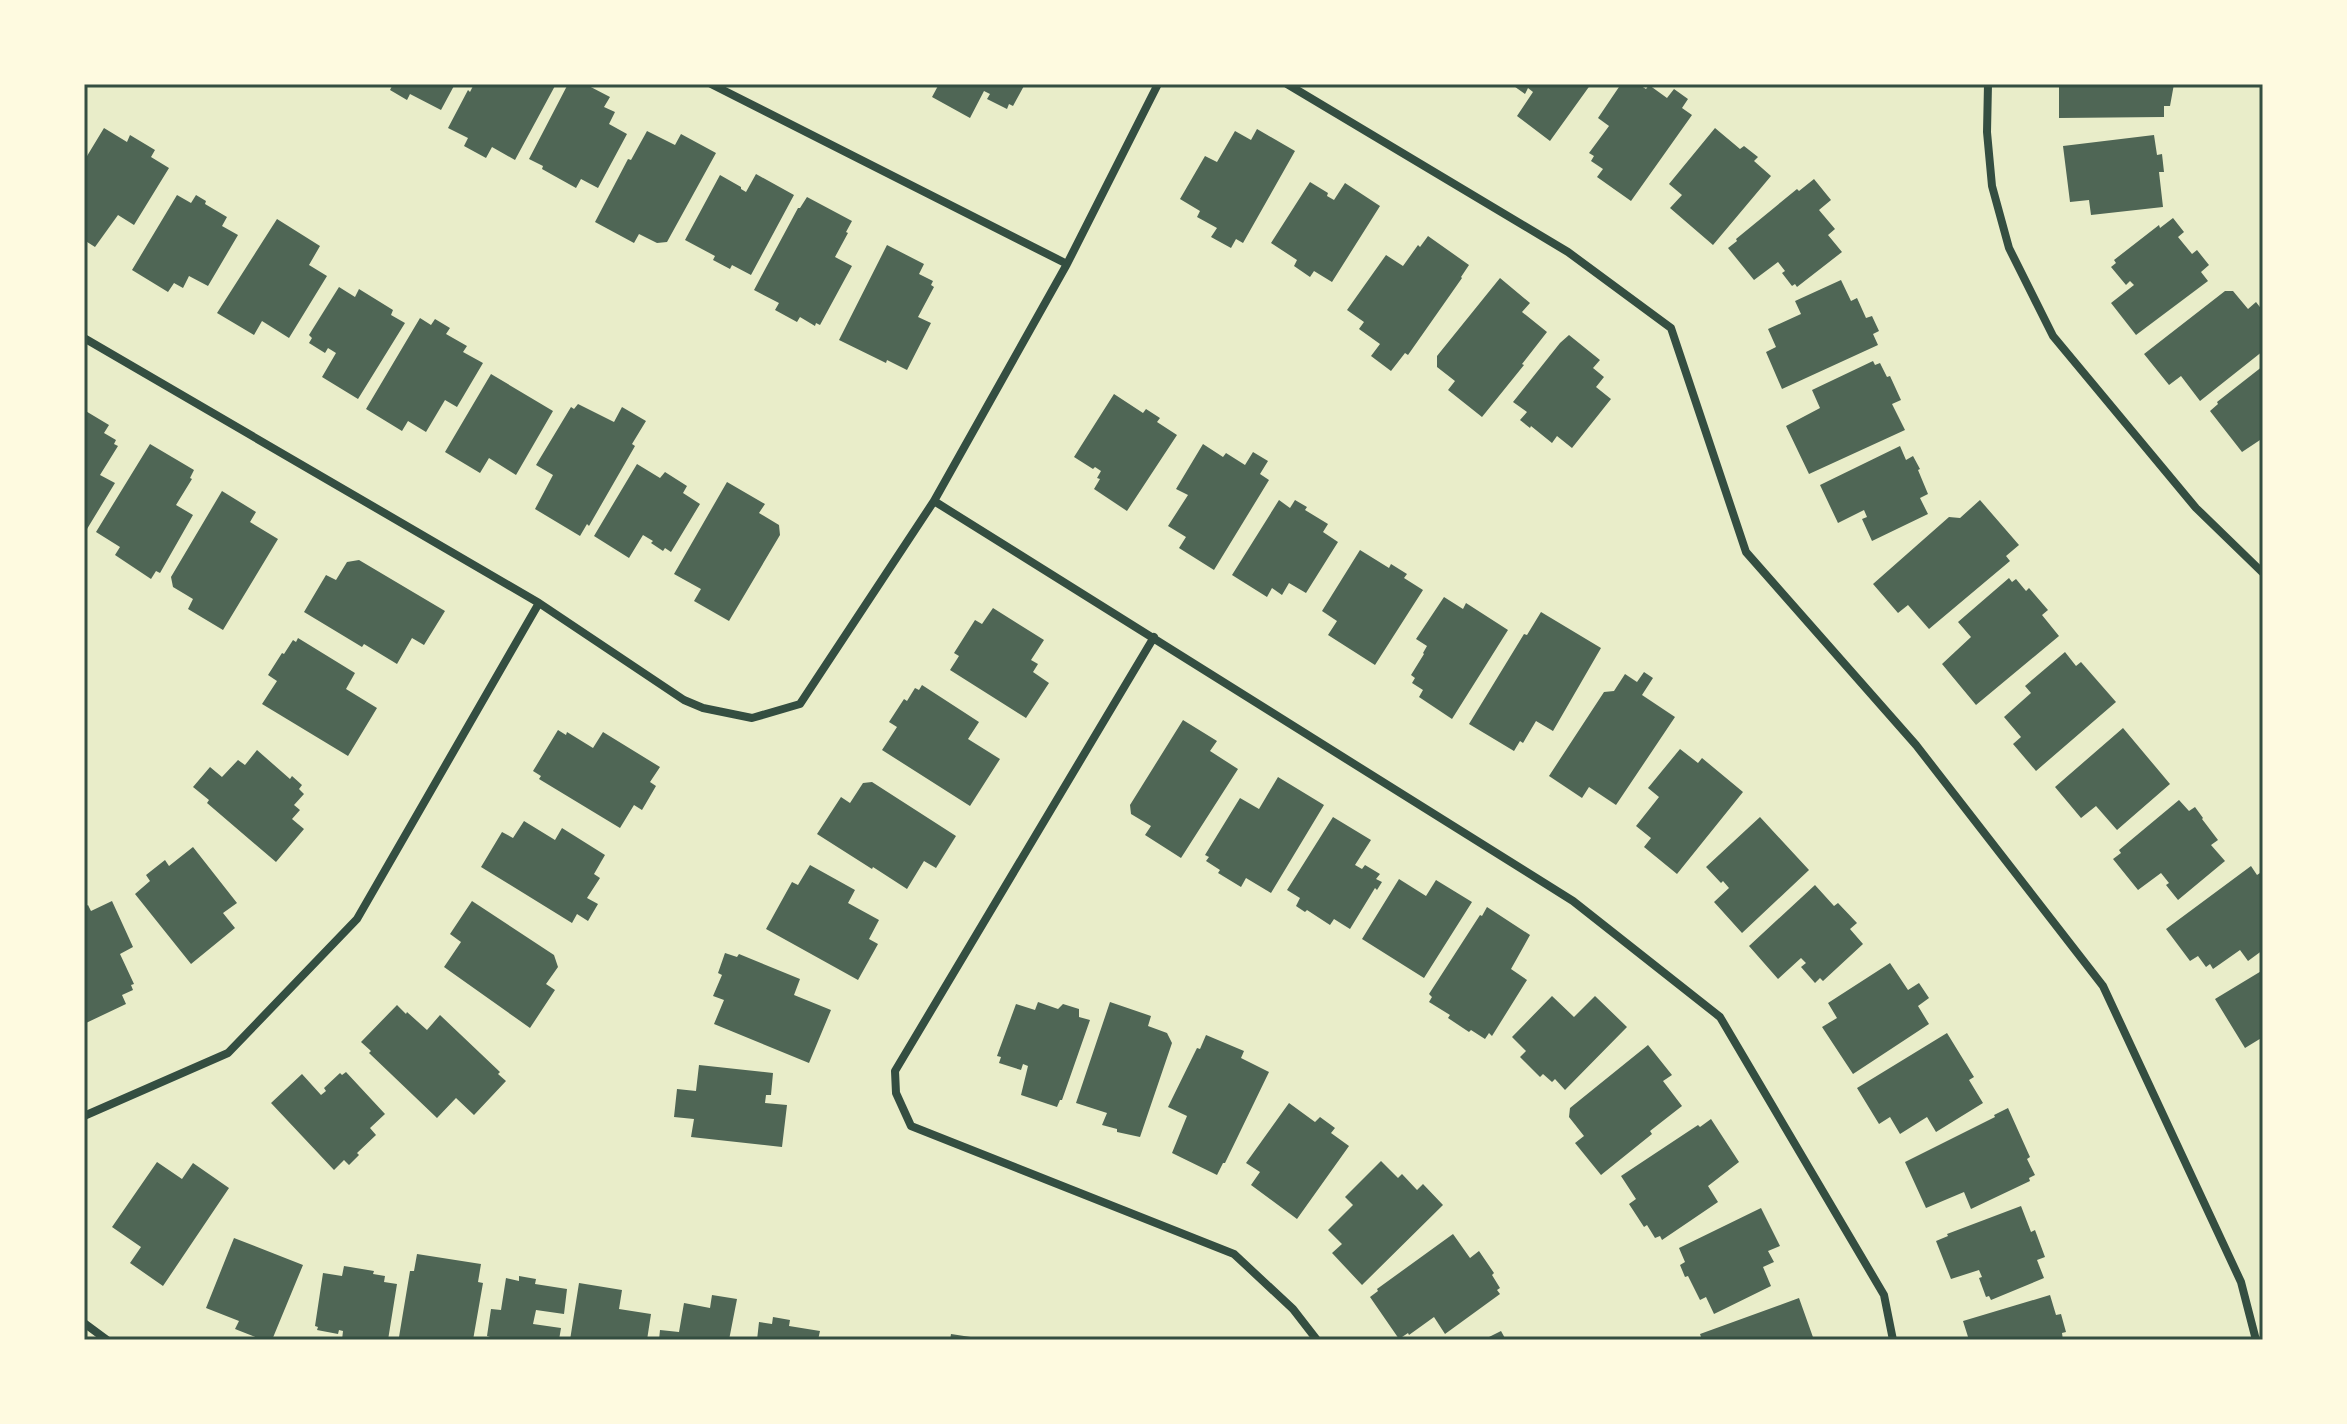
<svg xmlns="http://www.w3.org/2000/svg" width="2347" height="1424" viewBox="0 0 2347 1424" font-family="'Roboto Condensed',sans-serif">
	<rect width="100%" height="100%" fill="#e9edc9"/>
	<!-- building -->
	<path fill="#4f6655" d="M393,84H455L441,110L410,94L407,100L390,90Z
		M474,84H556L515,160L492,147L486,158L464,146L468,138L448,128L468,90L470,92Z
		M568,84H585L610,97L604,107L615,112L609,124L627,134L598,188L581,179L576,188L542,169L543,166L529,159Z
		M939,84H1025L1013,106L1009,104L1007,109L987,99L990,94L984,91L970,118L932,97Z
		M1511,84H1591L1550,141L1517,116L1533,92L1528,88L1525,94Z
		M1621,84H1638L1646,89L1649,85L1667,98L1674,89L1688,99L1682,108L1692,115L1631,201L1597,177L1603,169L1591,161L1594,156L1589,153L1609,126L1598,118Z
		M2059,84H2174L2170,106H2164V117L2059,118Z
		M104,128L127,142L130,135L155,150L151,157L169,168L134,225L118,215L95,247L84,240V161Z
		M1715,128L1740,149L1744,146L1758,157L1754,161L1771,176L1713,245L1670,208L1682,195L1669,184Z
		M1257,129L1295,151L1243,243L1236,239L1231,248L1211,237L1217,228L1197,217L1200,211L1180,199L1205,156L1217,162L1235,131L1251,140Z
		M647,131L675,145L681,134L716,153L667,242L657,243L639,234L634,243L595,222L628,159L631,160Z
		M2154,135L2157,155L2162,154L2164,172H2159L2163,207L2091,215L2089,200L2070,202L2063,146Z
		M756,174L794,195L751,275L732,265L730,269L713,260L715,256L685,240L720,175L741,187V189L746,192Z
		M1814,179L1831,200L1819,210L1835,229L1828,235L1842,252L1797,287L1795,284L1792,286L1782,273L1785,271L1778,262L1754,280L1728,248L1737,241L1736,239L1797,189L1799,191Z
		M1310,182L1328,193L1327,196L1334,200L1345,183L1380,206L1332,282L1314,271L1310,277L1294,266L1297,260L1271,243Z
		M177,195L191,203L196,195L206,201L205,204L227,217L222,226L238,235L208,286L189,276L183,288L174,283L168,292L132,270Z
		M807,197L852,221L846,232L848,233L835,257L852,266L820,325L816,323L815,326L800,317L797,322L775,310L779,303L754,290L798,208H800Z
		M2173,218L2184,232L2178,237L2192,254L2197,250L2209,265L2201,272L2208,281L2136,335L2111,303L2134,285L2130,281L2126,285L2111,267L2116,263L2114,260L2159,225L2160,228Z
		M277,219L320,246L309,265L327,276L289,338L262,321L254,335L217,313Z
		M1428,236L1469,265L1461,277L1462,278L1408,355L1405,353L1391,371L1371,356L1380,344L1359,329L1364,322L1347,310L1386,255L1403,266L1418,245L1420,247Z
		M887,245L924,264L919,274L933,281L931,285L934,287L918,317L931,323L907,370L887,360L886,363L839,340Z
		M1500,278L1530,303L1522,312L1547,332L1522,364L1524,365L1482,417L1448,390L1455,381L1437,367V356Z
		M1841,280L1851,301L1857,298L1866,318L1872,316L1879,331L1873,334L1878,345L1782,389L1766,352L1776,347L1768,329L1801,314L1795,301Z
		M339,287L355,297L359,289L393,310L391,315L405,323L358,399L322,377L336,353L328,348L325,353L309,343L312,338L309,335Z
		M2225,291H2233L2248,309L2256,302L2263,311V351L2200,401L2181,376L2169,385L2144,354Z
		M420,318L431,325L435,319L450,328L446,334L467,346L463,352L483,363L457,407L445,400L426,432L408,421L402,431L366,409Z
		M1569,335L1600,360L1593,368L1604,377L1596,387L1611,399L1572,448L1557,436L1552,443L1531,426L1530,428L1520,420L1527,412L1513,402L1560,343Z
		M1873,361L1875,365L1880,363L1887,377L1890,376L1901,400L1892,404L1905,430L1809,474L1786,426L1820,408L1812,390Z
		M2263,366V438L2242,452L2210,411L2218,404L2217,402Z
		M491,374L553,411L516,475L489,458L480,473L445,452Z
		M1114,394L1143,413L1146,409L1160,418L1157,422L1177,435L1127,511L1094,489L1100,479L1097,478L1101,471L1095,467L1093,469L1074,457Z
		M578,404L614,422L622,407L646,421L632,444L635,446L589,526L587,524L580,536L535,509L553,475L536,465L571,407L574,409Z
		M84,410L109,425L104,433L116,440L114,444L118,446L100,475L115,483L87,529L84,527Z
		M150,444L194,470L190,478L192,479L176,505L193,515L160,573L156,571L151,579L115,555L120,547L96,532Z
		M1203,444L1223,457L1226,453L1245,465L1253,452L1268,461L1260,474L1269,480L1214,570L1179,548L1186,537L1168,526L1188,495L1176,489Z
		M1900,446L1906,460L1913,456L1920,469L1918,470L1928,494L1920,498L1928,514L1872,541L1862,519L1867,517L1864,510L1838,523L1820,485Z
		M637,464L660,478L665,472L687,486L683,493L700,504L671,552L665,548L663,551L651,543L653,541L643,535L629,558L594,536Z
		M727,482L765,504L759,513L779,525L780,535L729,621L694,601L701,589L674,574Z
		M222,491L256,512L250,522L278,539L223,630L188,609L193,599L173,587L171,577Z
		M1279,500L1290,508L1295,500L1307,507L1305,510L1328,524L1323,532L1338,542L1306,593L1289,583L1282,595L1272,588L1267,597L1232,575Z
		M1980,500L2019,545L2006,556L2010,561L1929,629L1908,605L1898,613L1873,584L1949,517L1960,518Z
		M1360,550L1389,568L1391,564L1407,574L1404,578L1423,590L1375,665L1328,635L1337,621L1322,611Z
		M359,560L445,611L424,645L412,638L397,664L364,644L362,647L304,612L326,575L336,580L347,562Z
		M2009,578L2012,582L2016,579L2026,591L2029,588L2048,610L2042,615L2059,636L1976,705L1942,664L1971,637L1958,622Z
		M1444,597L1463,609L1466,603L1508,630L1452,719L1419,697L1423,690L1412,683L1415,678L1411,675L1424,654L1423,653L1427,646L1416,639Z
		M993,608L1044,640L1031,660L1038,664L1033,672L1049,683L1026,718L950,670L959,656L954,653L975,620L982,624Z
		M1541,612L1601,648L1553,731L1536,721L1523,743L1520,741L1514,751L1469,724L1524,634L1527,635Z
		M298,638L355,673L346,689L377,708L348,756L262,704L277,681L268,675L282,653L284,654L293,640L296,642Z
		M2065,652L2076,666L2081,662L2116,702L2036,771L2013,744L2021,737L2004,717L2031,693L2025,686Z
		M1644,672L1653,678L1642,695L1675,717L1616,805L1589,787L1582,798L1549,776L1604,692L1614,691L1625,674L1637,682Z
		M922,685L979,722L968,739L1000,759L970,806L882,750L897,727L889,722L904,699L907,701L915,688L919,690Z
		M1183,720L1217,741L1210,751L1238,769L1181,858L1145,835L1151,826L1131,814L1130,805Z
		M2123,728L2170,784L2117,830L2096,806L2081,818L2055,787Z
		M558,730L566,735L567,732L593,748L603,732L660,767L650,782L656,786L642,810L634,805L620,828L539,779L541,776L533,771Z
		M1680,749L1698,763L1702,758L1743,792L1677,874L1644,847L1651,838L1636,826L1659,797L1648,788Z
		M257,750L290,779L292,776L302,785L299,789L304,794L294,805L300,810L292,819L304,829L276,862L207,803L209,800L193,787L210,767L222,777L238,760L245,765Z
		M1278,777L1324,805L1271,893L1246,878L1241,887L1218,873L1220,870L1206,861L1209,857L1205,855L1240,798L1259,809Z
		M872,782L956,836L936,868L924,861L907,889L873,867L872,869L817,834L841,797L850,803L863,783Z
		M2179,800L2189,811L2195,807L2203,818L2202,819L2218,840L2211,845L2225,861L2178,900L2166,885L2169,883L2161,873L2138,890L2113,859L2121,853L2119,850Z
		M1333,817L1371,840L1355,865L1362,869L1365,865L1380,874L1376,879L1382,882L1377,890L1375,888L1350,929L1334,919L1330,925L1307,910L1305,912L1296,906L1300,898L1287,890Z
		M1760,817L1809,870L1742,933L1714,902L1729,888L1723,881L1721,883L1706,867Z
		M524,821L555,840L562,828L605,855L594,874L600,878L587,898L598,904L588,921L577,914L572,923L481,867L502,832L513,838Z
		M193,847L237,903L223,913L235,928L191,964L135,894L150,881L146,875L165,860L169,866Z
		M810,865L855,890L848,903L879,920L869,939L878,944L858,980L766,929L792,882L798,885Z
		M2251,866L2257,875L2263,871V950L2248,961L2240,950L2213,969L2210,964L2206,967L2198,956L2190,961L2166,929Z
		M1399,879L1426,896L1436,880L1472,902L1424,978L1362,939Z
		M1815,885L1834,906L1838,903L1857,923L1850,929L1863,944L1823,981L1820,978L1815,983L1801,967L1806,963L1801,958L1778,979L1749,946Z
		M112,901L133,947L120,954L134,984L131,985L133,990L122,995L126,1004L86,1023L84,1019V907L88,905L91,911Z
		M472,901L554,955L558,967L546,984L555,990L530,1028L444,967L461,942L450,934Z
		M1487,907L1530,935L1511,969L1527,980L1492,1036L1489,1033L1485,1039L1471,1030L1469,1032L1448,1018L1450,1015L1429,1002L1432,997L1429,994L1480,915L1482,916Z
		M725,953L737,957L739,954L800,979L794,995L831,1010L809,1063L714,1024L724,1000L713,996L722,975L718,973Z
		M1890,963L1908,990L1919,983L1929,998L1918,1006L1929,1024L1853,1074L1822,1027L1837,1018L1828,1003Z
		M2263,970V1037L2245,1048L2215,999Z
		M1552,996L1574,1017L1595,996L1627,1027L1565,1090L1555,1079L1552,1082L1543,1074L1540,1077L1520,1057L1526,1051L1512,1037Z
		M1038,1002L1058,1009L1063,1004L1079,1009V1017L1090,1020L1062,1100H1060L1057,1107L1021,1095L1028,1066L1023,1064L1021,1070L999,1063L1001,1057L997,1056L1016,1004L1035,1010Z
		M1110,1002L1151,1016L1148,1026L1167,1033L1172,1043L1140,1137L1117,1132V1129L1102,1125L1107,1113L1076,1103Z
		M397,1005L406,1014L407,1012L427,1030L440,1015L500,1072L498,1074L506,1081L474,1115L456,1098L437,1118L369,1053L371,1051L361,1042Z
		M1947,1033L1974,1077L1969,1080L1983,1103L1936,1132L1927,1117L1900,1134L1890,1117L1879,1124L1857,1088Z
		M1206,1035L1244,1051L1241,1058L1269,1072L1225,1163H1223L1217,1175L1172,1153L1187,1116L1168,1107L1197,1048L1200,1049Z
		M1648,1045L1672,1075L1663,1081L1682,1106L1650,1131L1652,1134L1601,1175L1575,1143L1584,1136L1569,1117L1570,1108Z
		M699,1065L773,1073L771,1095H766L765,1103L787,1105L782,1147L691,1137L694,1119L674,1117L677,1089L696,1091Z
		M346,1072L385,1114L370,1128L376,1135L357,1153L359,1155L349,1165L344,1160L334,1170L271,1103L302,1074L321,1095L326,1091L324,1088L340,1073L342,1075Z
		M1289,1103L1315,1122L1320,1117L1335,1128L1331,1133L1349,1146L1297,1219L1251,1185L1260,1172L1246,1163Z
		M2008,1108L2030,1157L2027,1159L2035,1175L2029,1178L2030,1181L1971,1209L1964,1192L1926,1208L1905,1162L1995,1117L1994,1115Z
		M1711,1119L1739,1162L1708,1186L1718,1202L1662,1240L1660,1236L1655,1238L1647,1225L1644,1227L1629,1204L1636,1199L1621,1176L1698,1125L1700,1127Z
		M1381,1161L1398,1178L1402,1174L1417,1190L1423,1184L1443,1205L1362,1285L1332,1253L1342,1244L1328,1230L1353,1205L1345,1197Z
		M157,1162L182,1179L193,1163L229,1188L163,1286L130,1263L141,1247L112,1227Z
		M2021,1206L2031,1232L2035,1230L2045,1257L2037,1260L2044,1278L1991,1300L1989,1296L1986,1297L1979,1278L1982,1277L1979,1270L1951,1279L1936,1241L1948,1236L1947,1234Z
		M1761,1208L1780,1246L1768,1251L1774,1262L1763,1267L1771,1286L1714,1314L1706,1297L1700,1300L1688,1276L1685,1277L1680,1265L1685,1262L1679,1248Z
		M1453,1234L1470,1258L1479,1251L1494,1273L1492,1275L1500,1288L1497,1290L1500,1294L1445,1334L1434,1317L1409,1335L1408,1333L1399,1339L1370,1297L1378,1291L1377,1289Z
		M234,1238L303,1265L272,1340H263L235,1329L239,1321L206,1308Z
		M417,1254L481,1264L478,1282L483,1283L473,1340H415L399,1337L410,1271H414Z
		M344,1266L374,1271L373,1274L385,1276L384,1282L397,1284L388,1340H342L343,1331L339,1330L338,1334L317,1330L318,1327L315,1326L323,1273L342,1276Z
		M519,1276L536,1279L535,1284L567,1289L564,1314L536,1310L533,1324L561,1328L559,1340H499L487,1336L491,1309L501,1310L506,1278L519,1281Z
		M579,1283L622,1290L619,1309L651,1314L647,1340H570Z
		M712,1295L737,1299L729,1340H659L660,1330L679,1332L684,1303L710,1308Z
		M2050,1295L2056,1315L2061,1314L2066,1332L2062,1333L2063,1340H1969L1963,1321Z
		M1799,1298L1814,1340H1702L1700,1334Z
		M773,1317L790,1320L789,1326L820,1331L818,1340H757L759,1322L772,1324Z
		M1501,1331L1506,1340H1483Z
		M951,1334L977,1338L976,1340H950Z"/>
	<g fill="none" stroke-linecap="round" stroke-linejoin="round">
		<!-- minor -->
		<path stroke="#344e41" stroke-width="8" d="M711,84L1067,264
			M1287,84L1568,252L1671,328L1746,552L1916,745L2103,986L2241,1282L2256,1340
			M1988,84L1987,132L1992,186L2009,248L2053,336L2196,508L2263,573
			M84,338L539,603L684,700L703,708L752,718L800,704L934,501L1067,264L1158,84
			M934,501L1573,901L1720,1017L1884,1295L1893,1340
			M1154,637L895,1071L896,1093L911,1126L1234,1254L1293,1309L1317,1340
			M84,1116L228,1053L357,919L539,603
			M84,1323L107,1340"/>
	</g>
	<!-- border -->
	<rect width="2347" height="1424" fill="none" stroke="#fefae0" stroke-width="172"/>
	<rect x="86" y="86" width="2175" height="1252" fill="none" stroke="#344e41" stroke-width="3"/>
</svg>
